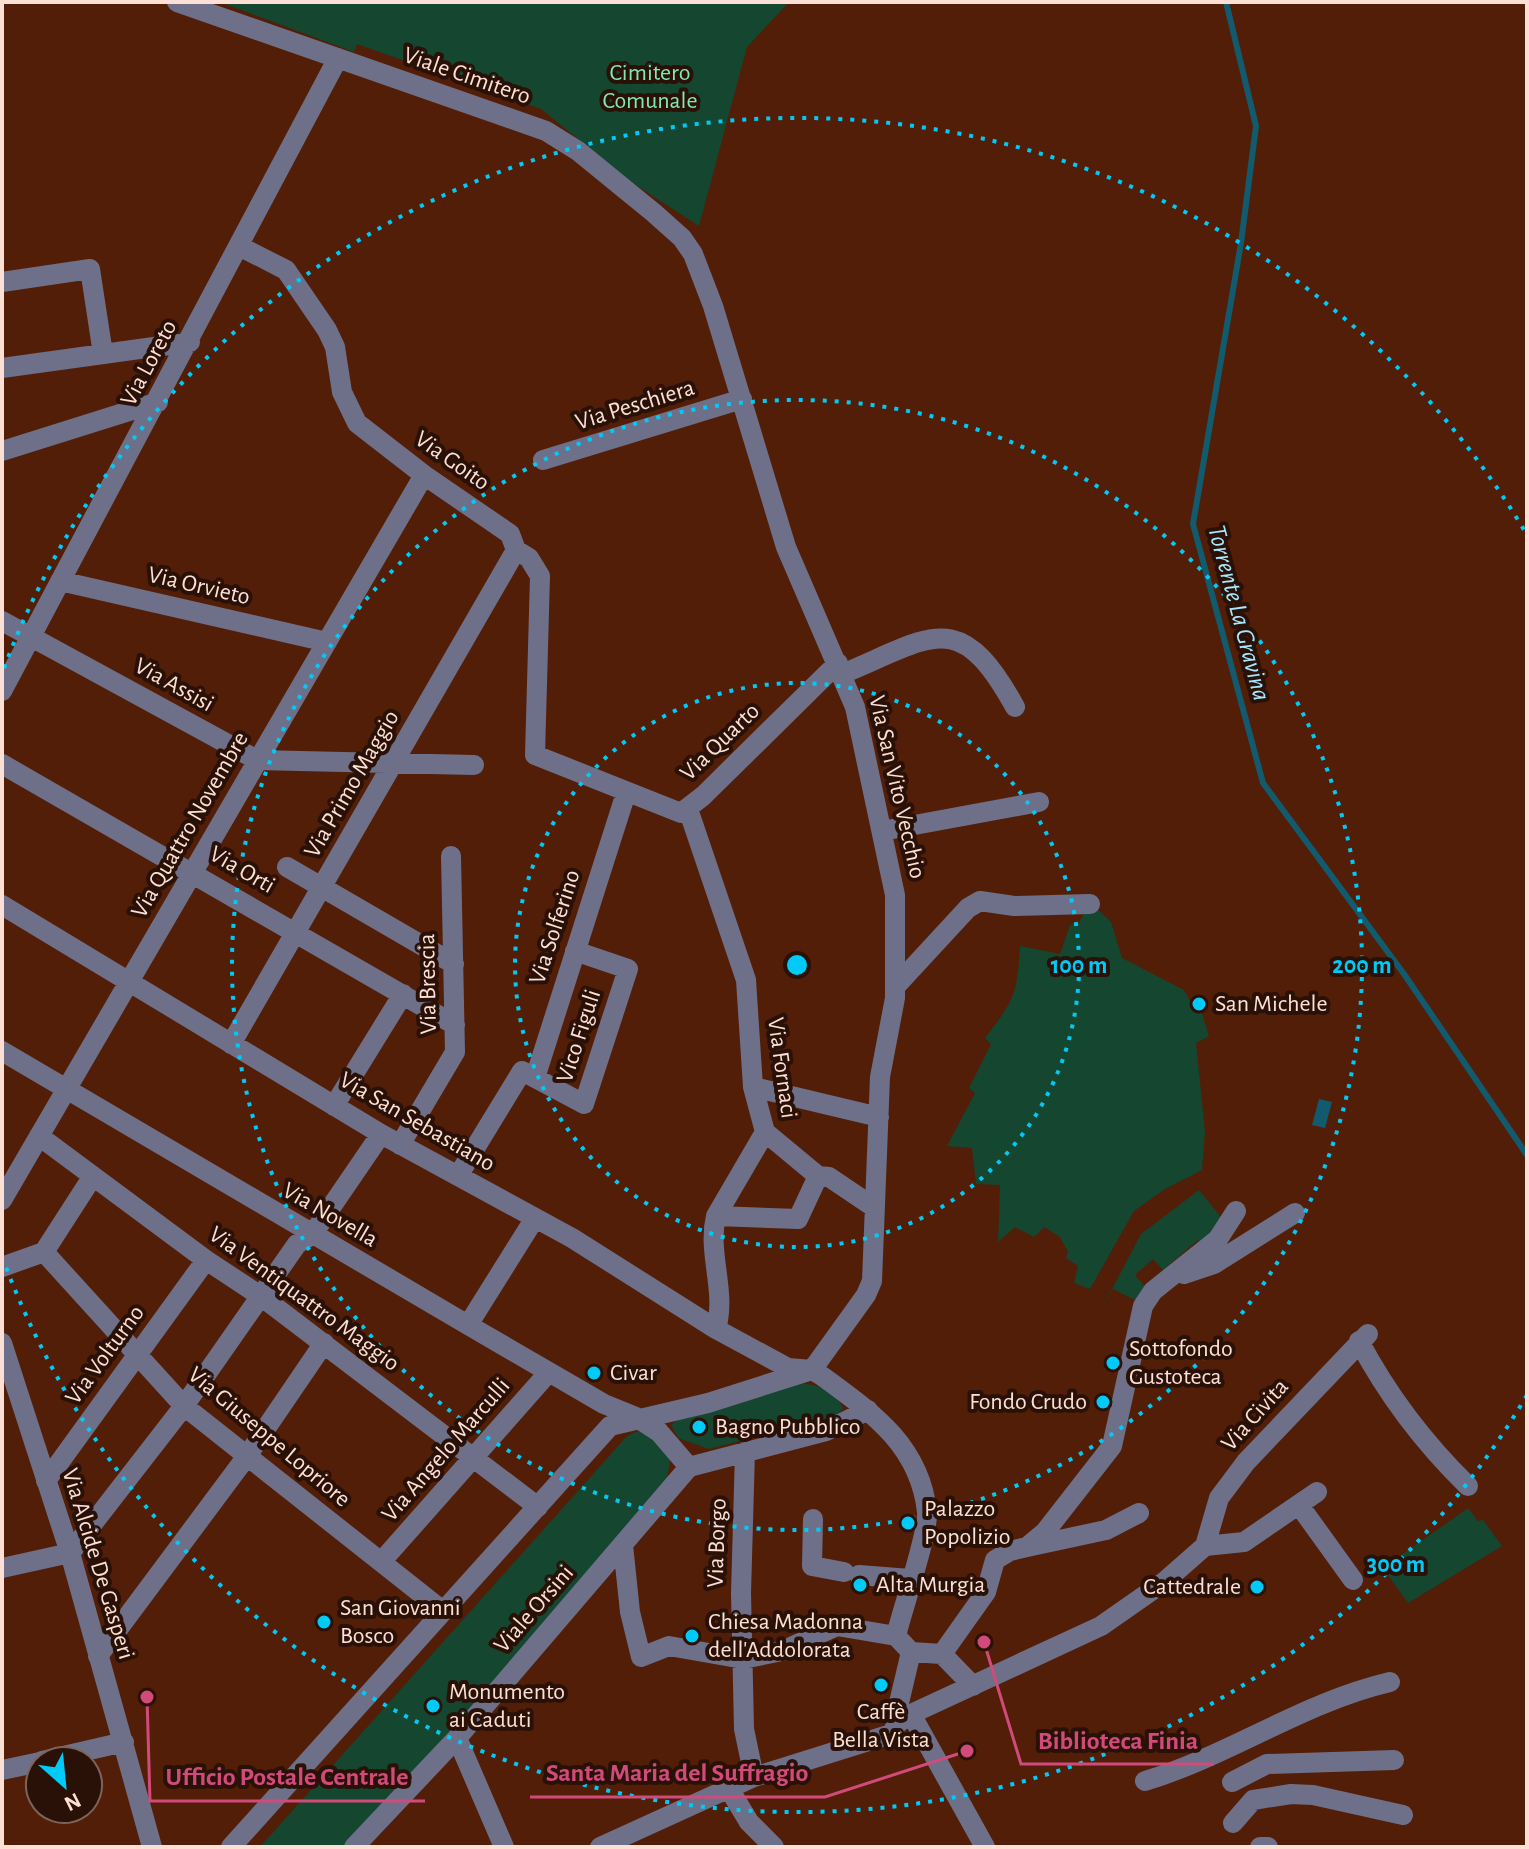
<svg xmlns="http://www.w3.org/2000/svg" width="1529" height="1849" viewBox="0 0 1529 1849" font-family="'Alegreya Sans',sans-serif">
	<rect width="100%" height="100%" fill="#531e07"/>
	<!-- green -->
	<path fill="#144630" d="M220,2H789L747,47L699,226L631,182L541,109L357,44L354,52Z
		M1086,909L1098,910L1111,922L1122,958L1184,990L1192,1005L1199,1004L1209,1036L1196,1043L1205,1132L1202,1170L1165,1189L1134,1211L1090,1289L1074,1283L1078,1266L1066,1258L1068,1252L1060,1237L1044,1227L1034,1237L1015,1227L998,1242L1000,1185L976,1184L972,1148L947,1146L975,1093L969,1088L991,1044L985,1038C1015,999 1017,995 1020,946L1060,954L1070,925L1079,923Z
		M1199,1190L1220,1216V1222L1202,1243L1198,1240L1163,1270L1153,1259L1135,1275L1147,1289L1139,1302L1113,1289L1100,1312L1141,1234Z
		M800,1383C817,1385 836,1390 843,1408L838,1415L709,1449L678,1438L671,1425L679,1418Z
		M638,1431L653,1433L671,1455L667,1479L462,1730L344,1847H260L627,1436Z
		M1468,1508L1478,1521L1483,1520L1502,1546L1408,1603L1383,1568Z"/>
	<!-- water -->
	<path fill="#125a6e" d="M1319,1099L1332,1102L1325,1128L1312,1125Z"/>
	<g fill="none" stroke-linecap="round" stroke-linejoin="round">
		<!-- stream -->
		<path stroke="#125a6e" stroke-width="6" d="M1226,2L1256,126L1241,243L1193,524L1263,783L1404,974L1527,1155"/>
		<!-- minor -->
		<path stroke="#6e7089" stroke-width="20" d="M177,2L546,131L578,151L654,213L682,238L693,254L713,306L786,547L855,707L895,895V998L880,1077L872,1281L866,1295L812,1370L708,1403L610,1426L231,1847
			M241,247L286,270L327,330L335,347L342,392L357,423L424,475L510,534L516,550L529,558L540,576L535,755L681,813L703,796L838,663
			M2,282L90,269L103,354
			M2,368L190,342
			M2,451L158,402
			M543,460L742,399
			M60,581L327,642
			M2,621L257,760L474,765
			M842,674C932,637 959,605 1015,707
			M2,691L338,58
			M2,764L455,1025
			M688,809L746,980L753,1087L765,1132L716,1216C707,1254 727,1291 716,1329
			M882,831L1039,802
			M287,867L454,964
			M2,905L381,1134L572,1238L716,1329L788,1368L812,1370L822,1376C871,1412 920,1445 927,1512C929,1531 902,1611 896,1636L911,1652
			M895,987L968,908L980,901L1014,906L1090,904
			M231,1044L516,550
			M2,1051L468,1325L604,1404L636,1417L659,1432L689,1467
			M535,1078L626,793
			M753,1087L879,1117
			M334,1106L403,994
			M765,1132L818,1176L829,1177L872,1206
			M39,1136L206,1260L262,1297L538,1507
			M400,1145L455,1052L451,856
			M458,1176L522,1071L584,1104L628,969L575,951
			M2,1200L424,475
			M716,1216L798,1219L818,1176
			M44,1252L184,1406L443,1611
			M2,1267L44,1252L93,1176
			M1184,1274L1214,1264L1295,1213
			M468,1325L535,1218
			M1359,1341C1388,1396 1423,1442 1468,1486
			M2,1343L70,1553L152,1847
			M745,1452L741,1593L744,1729L754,1777
			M689,1467L826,1431L868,1410
			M46,1481L206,1260
			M1299,1505L1353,1580
			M813,1519L812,1566L844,1572
			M623,1545L630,1612L641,1657L669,1646L743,1659L782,1651L837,1626L896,1636
			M1205,1546L1219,1498L1246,1462L1368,1334
			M1027,1547L1106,1530L1139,1513
			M381,1562L549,1372
			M2,1568L70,1553L184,1406L297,1244L312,1235L381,1134
			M859,1575L910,1579
			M911,1652L942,1654L973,1686
			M942,1654L986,1592L995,1560L1010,1551L1027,1547L1045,1532L1112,1446L1143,1306L1153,1291L1218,1239L1236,1211
			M98,1656L247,1456L324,1343
			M911,1714L985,1847
			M898,1723V1707L911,1652
			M457,1738L504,1847
			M42,1761L124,1742
			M2,1770L40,1762
			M1145,1781C1230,1755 1304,1702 1390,1682
			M1232,1782L1267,1764L1394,1760
			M728,1787L749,1822L774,1847
			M1233,1823L1253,1800L1291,1794L1313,1795L1403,1815
			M354,1847L457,1738L689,1467
			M600,1847L754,1777L891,1734L898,1723L911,1714L1101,1626L1164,1582L1205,1546L1244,1542L1317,1492
			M1260,1847H1268"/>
	</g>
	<!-- distance rings -->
	<g fill="none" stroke="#00cbf8" stroke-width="4" stroke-dasharray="4 8">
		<circle cx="797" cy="965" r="282"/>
		<circle cx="797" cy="965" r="565"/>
		<path d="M1527 1395A847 847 0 0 1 4 1262M4 668A847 847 0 0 1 1527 535"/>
	</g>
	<!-- markers -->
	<g fill="#00cbf8" stroke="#291108" stroke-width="3">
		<circle cx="1199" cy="1004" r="8"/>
		<circle cx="1113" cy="1363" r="8"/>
		<circle cx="594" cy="1373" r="8"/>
		<circle cx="1103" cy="1402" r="8"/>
		<circle cx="699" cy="1427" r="8"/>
		<circle cx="908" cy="1523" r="8"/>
		<circle cx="860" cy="1585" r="8"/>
		<circle cx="1257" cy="1587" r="8"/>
		<circle cx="324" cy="1622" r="8"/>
		<circle cx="692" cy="1636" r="8"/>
		<circle cx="881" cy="1685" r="8"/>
		<circle cx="433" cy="1706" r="8"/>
	</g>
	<g text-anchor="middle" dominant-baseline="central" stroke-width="8" stroke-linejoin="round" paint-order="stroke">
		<!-- park labels -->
		<g font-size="24" fill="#7fe8b6" stroke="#291108">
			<text x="650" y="73">Cimitero<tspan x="650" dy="28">Comunale</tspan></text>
		</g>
		<!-- street labels -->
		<g font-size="24" fill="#fce0d5" stroke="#291108">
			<text transform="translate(467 76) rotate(19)">Viale Cimitero</text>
			<text transform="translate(149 363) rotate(-62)">Via Loreto</text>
			<text transform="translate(635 405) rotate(-17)">Via Peschiera</text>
			<text transform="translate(452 461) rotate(35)">Via Goito</text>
			<text transform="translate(199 586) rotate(13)">Via Orvieto</text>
			<text transform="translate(174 685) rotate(29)">Via Assisi</text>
			<text transform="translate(720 742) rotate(-44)">Via Quarto</text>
			<text transform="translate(352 784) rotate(-60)">Via Primo Maggio</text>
			<text transform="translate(897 787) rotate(77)">Via San Vito Vecchio</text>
			<text transform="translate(190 825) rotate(-60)">Via Quattro Novembre</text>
			<text transform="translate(242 870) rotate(30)">Via Orti</text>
			<text transform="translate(555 927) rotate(-72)">Via Solferino</text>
			<text transform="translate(428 984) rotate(-91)">Via Brescia</text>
			<text transform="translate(579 1036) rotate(-72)">Vico Figuli</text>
			<text transform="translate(782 1068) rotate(82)">Via Fornaci</text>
			<text transform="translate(417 1122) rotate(30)">Via San Sebastiano</text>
			<text transform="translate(330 1215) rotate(30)">Via Novella</text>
			<text transform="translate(304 1299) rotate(36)">Via Ventiquattro Maggio</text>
			<text transform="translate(105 1355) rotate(-54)">Via Volturno</text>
			<text transform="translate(1255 1415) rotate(-48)">Via Civita</text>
			<text transform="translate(269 1437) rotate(40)">Via Giuseppe Lopriore</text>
			<text transform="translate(446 1450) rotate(-49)">Via Angelo Marculli</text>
			<text transform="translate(717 1543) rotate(-88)">Via Borgo</text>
			<text transform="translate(98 1564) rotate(73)">Via Alcide De Gasperi</text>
			<text transform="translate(534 1609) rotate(-49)">Viale Orsini</text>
		</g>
		<!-- poi labels -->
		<g font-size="24" fill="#fce0d5" stroke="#291108" text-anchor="start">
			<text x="1215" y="1004">San Michele</text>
			<text x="1129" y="1349">Sottofondo<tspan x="1129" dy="28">Gustoteca</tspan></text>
			<text x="610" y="1373">Civar</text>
			<text x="1087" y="1402" text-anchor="end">Fondo Crudo</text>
			<text x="715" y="1427">Bagno Pubblico</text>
			<text x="924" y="1509">Palazzo<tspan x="924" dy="28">Popolizio</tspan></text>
			<text x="876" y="1585">Alta Murgia</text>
			<text x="1241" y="1587" text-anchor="end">Cattedrale</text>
			<text x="340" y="1608">San Giovanni<tspan x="340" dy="28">Bosco</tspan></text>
			<text x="708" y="1622">Chiesa Madonna<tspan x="708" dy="28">dell'Addolorata</tspan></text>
			<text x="449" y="1692">Monumento<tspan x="449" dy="28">ai Caduti</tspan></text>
			<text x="881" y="1712" text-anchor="middle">Caffè<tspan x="881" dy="28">Bella Vista</tspan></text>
		</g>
		<!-- water labels -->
		<g font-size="26" font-style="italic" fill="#a6e8ff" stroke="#291108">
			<text transform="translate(1239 613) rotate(75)">Torrente La Gravina</text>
		</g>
	</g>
	<circle cx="797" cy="965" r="12" fill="#00cbf8" stroke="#291108" stroke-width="4"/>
	<g font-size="24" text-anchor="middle" font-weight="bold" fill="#00cbf8" stroke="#291108" stroke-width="8" stroke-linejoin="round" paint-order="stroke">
		<text x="1079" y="973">100 m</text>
		<text x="1362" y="973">200 m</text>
		<text x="1396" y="1572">300 m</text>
	</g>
	<!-- callouts -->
	<path fill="none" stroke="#d04a7a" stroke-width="3" d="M984 1642L1021 1764H1214M967 1751L825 1797H530M147 1697L150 1801H425"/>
	<g fill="#d04a7a" stroke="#291108" stroke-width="3">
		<circle cx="984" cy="1642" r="8"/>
		<circle cx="967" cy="1751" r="8"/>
		<circle cx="147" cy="1697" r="8"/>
	</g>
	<g font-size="26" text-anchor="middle" font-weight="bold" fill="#d04a7a" stroke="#291108" stroke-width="8" stroke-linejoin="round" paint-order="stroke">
		<text x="1118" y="1749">Biblioteca Finia</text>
		<text x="677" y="1781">Santa Maria del Suffragio</text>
		<text x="287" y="1785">Ufficio Postale Centrale</text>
	</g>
	<!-- border -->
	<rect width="1529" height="1849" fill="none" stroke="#fce0d5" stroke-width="8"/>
	<!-- north arrow -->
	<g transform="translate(64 1785) rotate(153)"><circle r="38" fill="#291108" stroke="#7d645a" stroke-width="2"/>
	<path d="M0-6L14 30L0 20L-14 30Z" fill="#00cbf8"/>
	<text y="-12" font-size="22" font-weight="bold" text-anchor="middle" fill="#fce0d5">N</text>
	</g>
</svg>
